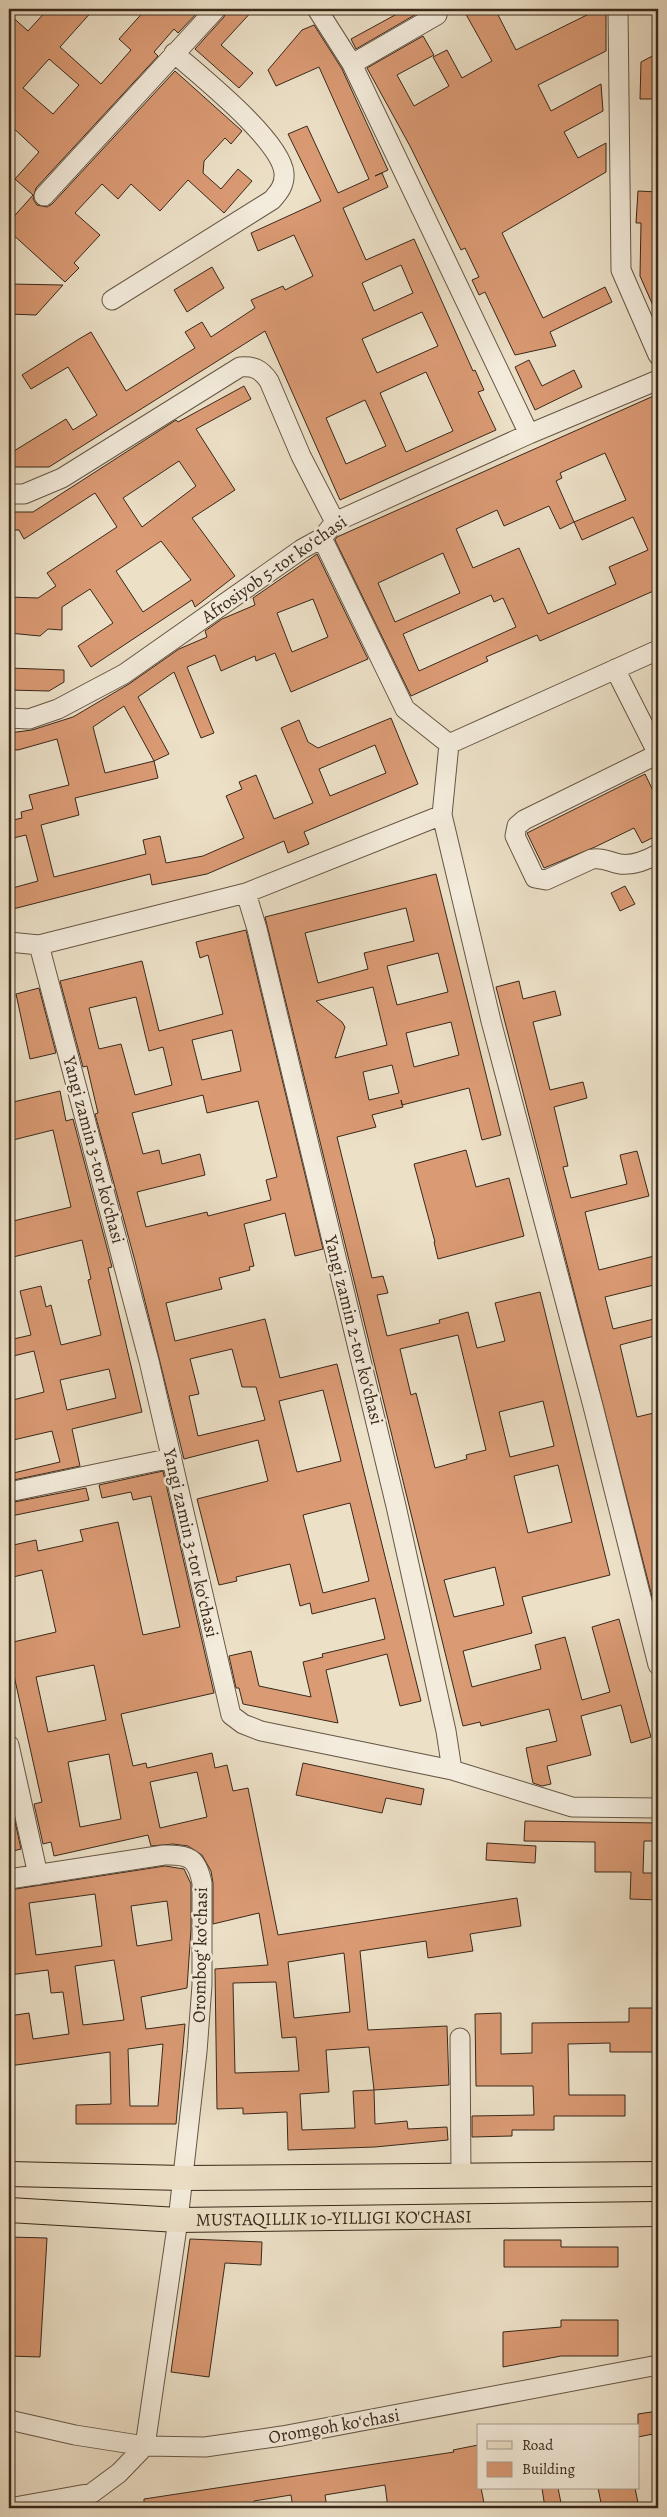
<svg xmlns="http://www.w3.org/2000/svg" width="667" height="2517" viewBox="0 0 667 2517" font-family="Alegreya,serif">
	<rect width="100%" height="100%" fill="#ece0c7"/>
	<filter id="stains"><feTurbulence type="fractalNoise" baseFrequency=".004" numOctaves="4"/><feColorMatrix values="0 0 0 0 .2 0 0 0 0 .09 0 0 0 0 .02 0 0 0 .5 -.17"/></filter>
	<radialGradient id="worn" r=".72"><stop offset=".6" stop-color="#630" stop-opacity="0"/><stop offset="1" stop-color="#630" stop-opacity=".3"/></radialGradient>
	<!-- building -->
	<path fill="#da9a74" stroke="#39281a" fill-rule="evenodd" d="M48,9H94L60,47L101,84L131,50L119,39L146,9H201L178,33L174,29L154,52L158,56L36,188L33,199L37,205L47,207L52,204L175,71L242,131L231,144L225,138L204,161L203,173L221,189L238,169L252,181L224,213L188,180L160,211L131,184L118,199L102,184L75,213L100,235L74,263L79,268L65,282L9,231V222L33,195L15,179L39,152L9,124V14L28,31ZM49,59L79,85L53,114L23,88Z
		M227,9H254L221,45L253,73L239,88L195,49L224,17Z
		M406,9H425L356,49L351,39Z
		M463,9H495L516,50L599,9H606V51L538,85L551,111L601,84L603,111L564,132L578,158L606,143V172L502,233L543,318L605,287L612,302L550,332L556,346L515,355L485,292L479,295L472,280L479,277L465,248L461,250L410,146L367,68L423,36L434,55L397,75L414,106L449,86L433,57L447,50L462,78L492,61Z
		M314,25L342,69L388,170L375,176L382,173L388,187L343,208L366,260L414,239L473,371L475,370L484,390L478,392L496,430L340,500L265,331L49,467H9V454L66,419L73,430L97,415L68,367L31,389L22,375L79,339L91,332L126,391L195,348L185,332L202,322L211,337L255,308L251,300L283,286L285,290L313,276L294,235L258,251L251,233L321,201L288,134L307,126L338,193L369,179L319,67L276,86L268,70L302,30ZM401,265L413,293L374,311L362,283ZM422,312L438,346L377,373L362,339ZM426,372L453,431L406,452L380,393ZM365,400L386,446L346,464L326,418Z
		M658,53V99H640L641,62Z
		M638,191L658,192V317L640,276L641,223H636Z
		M212,267L224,288L187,312L174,290Z
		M9,284L63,285L36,315L9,314Z
		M529,360L542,386L574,370L582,387L535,410L515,367Z
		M244,386L251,399L196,429L235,490L192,518L235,576L195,607L192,600L91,667L78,646L113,623L90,589L62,607V630L48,629L40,636L9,633V597L38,598L56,586L47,573L117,527L95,493L24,539L19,530H9V512H33L176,420L178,422ZM179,461L196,486L142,527L123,498ZM161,541L191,580L143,612L116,571Z
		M658,394V589L540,641L537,635L486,657L488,661L411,696L335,540L337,537ZM605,453L626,500L574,522L556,481L562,478L560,473ZM549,506L560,529L574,522L582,540L633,517L648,550L609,567L616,584L548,614L519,548L473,568L456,529L497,510L504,526ZM443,553L460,593L395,622L378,583ZM491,595L494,602L503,598L516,627L419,671L403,634Z
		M317,554L368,659L291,692L275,653L256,661L255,656L221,671L215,655L187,667L214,733L201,738L174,672L138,697L169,754L154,761L158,778L75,798L79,815L41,825L54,877L146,854L143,840L160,836L166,863L203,856L244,838L226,796L242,789L239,782L256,775L274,819L313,803L281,728L299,720L308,742L318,748L391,718L418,784L304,832L309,844L288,853L284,841L207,874L152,885L150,874L9,910V889L38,881L26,835L9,839V821L22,818L21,812L33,809L29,795L69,785L57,739L18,750L9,749V733L32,730L73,717L129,684L179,649L207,637L205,631L222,619L255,605L253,598ZM313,599L328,637L292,652L277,613ZM124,706L154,761L105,773L93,727ZM375,745L386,773L330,796L319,769Z
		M9,668L64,670V682L49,691L9,690Z
		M645,774L658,801V835L642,843L634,828L595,847L544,868L527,833Z
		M436,874L501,1135L482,1140L469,1088L402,1105L401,1100L403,1107L372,1115L376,1127L337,1137L372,1278L383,1276L388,1293L377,1295L387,1336L440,1323L439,1320L468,1312L477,1348L505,1341L495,1303L540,1292L610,1575L522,1597L532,1633L463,1651L472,1687L541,1669L535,1645L565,1637L582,1700L610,1692L592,1627L619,1619L651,1737L631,1743L621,1705L581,1716L591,1755L547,1766L551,1784L542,1786L533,1783L526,1748L557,1741L549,1709L481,1726L480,1722L463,1726L265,917ZM406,908L414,941L364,953L368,969L318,983L305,933ZM438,953L448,992L397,1005L387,966ZM373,987L387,1045L335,1058L345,1027L342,1022L316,1001ZM451,1022L459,1055L414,1067L406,1033ZM392,1065L399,1093L369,1100L363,1072ZM458,1335L486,1450L466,1455L467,1459L435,1468L416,1393L411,1395L400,1349ZM543,1401L554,1446L510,1457L499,1412ZM558,1465L572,1522L528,1533L514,1476ZM495,1567L504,1605L454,1617L444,1580Z
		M625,886L635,904L620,911L611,893Z
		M246,930L323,1249L295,1256L285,1213L244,1224L254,1266L249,1267L250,1270L219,1278L222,1289L166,1303L175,1341L265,1319L280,1378L337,1364L421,1701L400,1706L387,1654L326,1670L338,1723L243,1704L239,1688H236L229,1656L251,1651L259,1686L311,1697L303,1662L323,1657L322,1654L385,1639L375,1598L312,1614L310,1603L300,1606L290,1564L236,1577L237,1581L219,1585L197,1499L268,1481L258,1440L184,1459L135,1261L95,1114L98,1113L87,1066L83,1067L60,981L142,961L159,1031L223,1014L208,955L200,958L196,942ZM136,997L149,1051L163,1047L172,1085L135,1095L121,1044L99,1049L89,1008ZM232,1030L241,1071L202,1080L192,1040ZM203,1095L207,1113L258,1101L277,1177L266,1180L271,1200L208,1216L207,1212L146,1227L137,1192L205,1175L200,1154L162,1164L159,1150L143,1154L132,1113ZM232,1349L242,1387H256L265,1420L198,1436L189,1396L199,1394L190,1359ZM323,1390L341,1461L297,1472L279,1401ZM350,1503L369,1581L323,1593L303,1515Z
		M519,981L523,999L555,991L561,1015L533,1022L550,1090L583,1082L587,1098L554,1107L568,1166L563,1167L571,1198L627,1184L620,1155L637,1151L649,1196L585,1212L599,1270L658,1255V1284L605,1297L613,1329L658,1318V1335L620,1345L637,1417L658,1412V1620L496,987Z
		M39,988L56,1053L30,1059L16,994Z
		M60,1091L66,1121L73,1119L112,1267L108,1268L142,1412L72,1429L80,1466L9,1481V1474L60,1462L52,1431L9,1441V1401L44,1392L34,1351L9,1357V1340L31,1335L20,1291L41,1286L46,1307L51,1305L61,1345L101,1335L88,1280L91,1279L82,1240L9,1258V1222L71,1207L53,1130L9,1141V1103ZM109,1369L116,1398L67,1410L60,1380Z
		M466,1150L476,1187L509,1178L524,1236L438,1259L434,1242H435L414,1164Z
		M163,1471L214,1693L121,1714L133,1766L146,1763L147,1768L212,1753L215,1768L227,1765L233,1791L248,1788L278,1935L517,1898L521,1926L470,1934L473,1951L428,1958L426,1941L360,1951L368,2030L447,2026L449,2085L374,2090L375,2124L407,2121L408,2129L447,2127L448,2140L375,2147L288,2150L287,2112L243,2114V2108L217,2109L215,1969L268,1965L259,1913L213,1924V1883L211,1871L202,1855L188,1846L173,1844L151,1846L148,1835L54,1856L51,1842L43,1844L34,1804L42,1802L9,1653V1643L56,1632L42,1570L9,1578V1546L36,1540L38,1551L83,1541L80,1530L118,1522L143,1635L180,1627L151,1496L133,1500L131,1492L102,1498L99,1485ZM94,1665L106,1720L48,1732L36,1677ZM109,1754L121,1819L80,1827L68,1762ZM197,1772L207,1817L160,1828L150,1782ZM344,1953L350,2012L294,2018L288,1962ZM276,1982L282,2038L296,2037L299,2071L235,2073L233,1983ZM369,2047L374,2090L353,2091L355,2128L302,2130L300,2094L329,2092L326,2050Z
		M86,1488L89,1500L11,1516L9,1503Z
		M303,1763L424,1789L421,1805L386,1798L382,1813L296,1795Z
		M12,1808L21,1849L9,1852V1809Z
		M525,1821L658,1823V1841H644L643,1873H658V1900L630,1899L631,1872H595V1842L524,1841Z
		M487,1843L536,1846L535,1863L486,1860Z
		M165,1866L184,1869L191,1884V1929L187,1988L141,1997L146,2029L185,2024L176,2124H76V2105L111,2104L110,2052L9,2066V2016L29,2013L33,2039L69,2034L63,1992L51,1993L48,1970L9,1975V1890ZM95,1894L102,1946L36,1955L29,1903ZM167,1901L172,1940L137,1946L131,1906ZM114,1960L124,2020L83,2025L75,1966ZM163,2044L158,2106H130L128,2049Z
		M629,2008H658V2052H610V2043L568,2044L569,2095H625V2116H554V2130H512V2136L472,2137V2116L534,2115L533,2086H476L475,2014L501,2013V2054L532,2053V2023L629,2022Z
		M9,2237L47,2238L40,2357L9,2356Z
		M190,2239L262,2242L261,2265L225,2263L209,2377L171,2372Z
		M504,2240H561V2247H618V2267H504Z
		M561,2320H618V2356H561L503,2367V2332L561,2327Z
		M658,2411V2433L638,2437V2414Z
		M478,2445V2488H481L485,2508H388L385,2485L325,2495L327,2508H293L291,2495L254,2501L256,2508H144V2499L454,2452L453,2450Z
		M542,2488H558L562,2508H545Z
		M598,2488H635L639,2508H602Z"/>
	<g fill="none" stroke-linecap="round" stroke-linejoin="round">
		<defs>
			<path id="minor" d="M317,9L352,64L529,434
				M618,9L621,270L658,355
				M352,64L437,15
				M44,196L216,9
				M112,300L272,200C279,192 285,185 284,173C281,140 200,76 174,53
				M9,494H24L62,478L240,367C254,366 261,369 269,381L301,456L335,522
				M322,538L405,709L449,744
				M658,650L449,744L442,815L491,1021L593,1406L658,1665
				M615,669L658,754
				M9,718L29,719L58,709L124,674L302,549L322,538L335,522L529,434L658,380
				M658,754L524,820L517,826L515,836L535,878L546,880L592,859C603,857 609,862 620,864C633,866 647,860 658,854
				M246,893L257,929L396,1506L446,1731L452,1770
				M9,942L39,945L246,893L442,815
				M39,945L149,1361L231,1715L243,1724L261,1731L452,1770L572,1807L658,1808
				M9,1492L172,1458
				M9,1745L38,1875
				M9,1879L164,1855C189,1854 197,1858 202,1883V1985L197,2052L178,2220L145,2446L119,2473L92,2493L9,2508
				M460,2038L461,2175
				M9,2420L75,2435L145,2446L205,2447L282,2436L658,2365"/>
			<g id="major">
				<path d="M9,2174L183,2178L658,2174"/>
				<path id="s1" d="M9,2210L178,2220L658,2214"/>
			</g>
		</defs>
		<!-- minor casing -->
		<use href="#minor" stroke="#665645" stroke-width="21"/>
		<!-- major casing -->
		<use href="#major" stroke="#39281a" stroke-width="26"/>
		<!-- minor -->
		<use href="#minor" stroke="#f3ebdb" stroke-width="19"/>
		<!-- major -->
		<use href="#major" stroke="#ece0c7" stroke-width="24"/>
	</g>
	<g text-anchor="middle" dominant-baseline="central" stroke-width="5" stroke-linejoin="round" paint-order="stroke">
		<!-- street labels -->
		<g font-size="18" fill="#39281a" stroke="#f3ebdb">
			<text transform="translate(274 569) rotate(-35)">Afrosiyob 5-tor koʻchasi</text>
			<text transform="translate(94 1150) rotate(75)">Yangi zamin 3-tor koʻchasi</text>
			<text transform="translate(354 1330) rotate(76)">Yangi zamin 2-tor koʻchasi</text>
			<text transform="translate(191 1543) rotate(77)">Yangi zamin 3-tor koʻchasi</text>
			<text transform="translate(200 1955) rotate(-89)">Orombogʻ koʻchasi</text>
			<text stroke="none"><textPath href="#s1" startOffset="325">MUSTAQILLIK 10-YILLIGI KO'CHASI</textPath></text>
			<text transform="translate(334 2426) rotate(-10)">Oromgoh koʻchasi</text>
		</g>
	</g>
	<!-- margin -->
	<rect width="667" height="2517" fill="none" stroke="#ece0c7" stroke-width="30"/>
	<rect x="10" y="10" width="647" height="2497" fill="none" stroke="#39281a" stroke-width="2.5"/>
	<rect x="15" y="15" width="637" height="2487" fill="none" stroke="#39281a"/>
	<!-- legend -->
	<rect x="477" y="2424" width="162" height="65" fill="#f3ebdb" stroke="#a99d8e"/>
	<rect x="487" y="2441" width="25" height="8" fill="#ece0c7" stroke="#a99d8e"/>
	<text x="522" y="2450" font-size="15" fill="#39281a">Road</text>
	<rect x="487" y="2462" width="25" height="15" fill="#da9a74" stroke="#a99d8e"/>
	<text x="522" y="2474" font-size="15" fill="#39281a">Building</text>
	<rect width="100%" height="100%" filter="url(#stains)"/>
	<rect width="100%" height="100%" fill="url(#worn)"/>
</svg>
